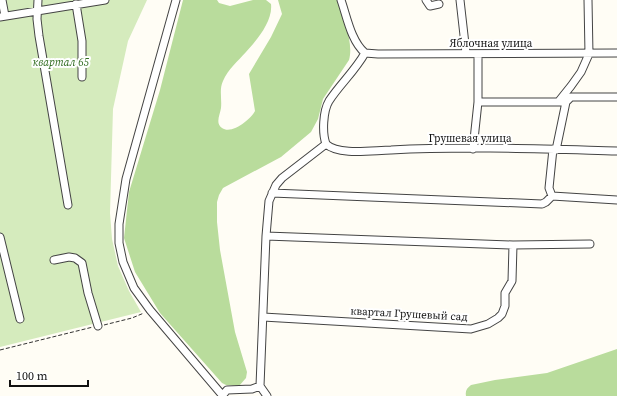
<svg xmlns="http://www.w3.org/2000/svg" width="617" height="396" viewBox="0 0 617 396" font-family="'Source Serif 4',serif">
	<rect width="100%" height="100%" fill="#fffdf5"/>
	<!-- green -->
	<path fill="#d5ebbd" d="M0,0H147L128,41L113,109L110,213L112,239L118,266L129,291L141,312L0,347Z"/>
	<!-- forest -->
	<path fill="#b9dc9c" d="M183,0H217L219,3L230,6L253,0H266L271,4C273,21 257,40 246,52C238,61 228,69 223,81C219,89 222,99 221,108C220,115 215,123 222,128C232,135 251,119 255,111L249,74L271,37L282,14L278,0H337C343,17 354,43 349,60L323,99L318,119L311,132L281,157L223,188L219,195L217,202V222L220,250L235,332L247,372L246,378L239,386L226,385L222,383L160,313L135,272L124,238L129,192L160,90Z
		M617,349V396H466C465,391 467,388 471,385L495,380L547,373Z"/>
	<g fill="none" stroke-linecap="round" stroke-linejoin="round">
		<defs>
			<path id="minor" d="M2,0L5,16
				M38,0L37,19L39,36L68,205
				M176,0L126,179L119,224V243L123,262L134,288L150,310L223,396
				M341,0C347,17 351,41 365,53
				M426,0L430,6L439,4
				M460,0L466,53
				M76,4L82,41V77
				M0,17L105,0
				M365,53L378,54L617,53
				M559,101L571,86L581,72L589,54L588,0
				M478,102V54
				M326,144C339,156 374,150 391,150C466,146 542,149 617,151
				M326,144C322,133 323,111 329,101C340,84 355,71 365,53
				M473,149L478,102H566
				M553,149L549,188L552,196L617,200
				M556,150L566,102L571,97H617
				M272,193L542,204L546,202L552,196
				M266,236L513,245L590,244
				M0,237L20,319
				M54,260L69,257L75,258L82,263L88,293L98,326
				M263,317L471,329L488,324L498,318L502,314L505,306V293L512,281L513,245
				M222,396L227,390L252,389L260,386
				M267,396L260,386L266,236L269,201L276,185L282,178L326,144"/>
		</defs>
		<!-- minor casing -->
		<use href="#minor" stroke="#444" stroke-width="9"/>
		<!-- path -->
		<path stroke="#333" stroke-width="1" stroke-dasharray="4 2" stroke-linecap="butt" d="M104,325L132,318L144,313
			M0,350L93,327"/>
		<!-- minor -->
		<use href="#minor" stroke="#fff" stroke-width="7"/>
	</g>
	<g text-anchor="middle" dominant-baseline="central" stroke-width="4" stroke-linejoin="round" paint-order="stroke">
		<!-- street labels -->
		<g font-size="11" fill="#111" stroke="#fff">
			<text x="491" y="43">Яблочная улица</text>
			<text x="470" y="138">Грушевая улица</text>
			<text transform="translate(409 314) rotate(3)">квартал Грушевый сад</text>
		</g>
		<!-- park labels -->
		<g font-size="11" font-style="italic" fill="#2f6b1f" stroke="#fff">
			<text x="61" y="62">квартал 65</text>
		</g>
	</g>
	<!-- scale -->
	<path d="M10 380v6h78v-6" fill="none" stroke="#111111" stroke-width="2"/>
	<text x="16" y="380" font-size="12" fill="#111111" stroke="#ffffff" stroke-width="3" paint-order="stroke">100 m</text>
</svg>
